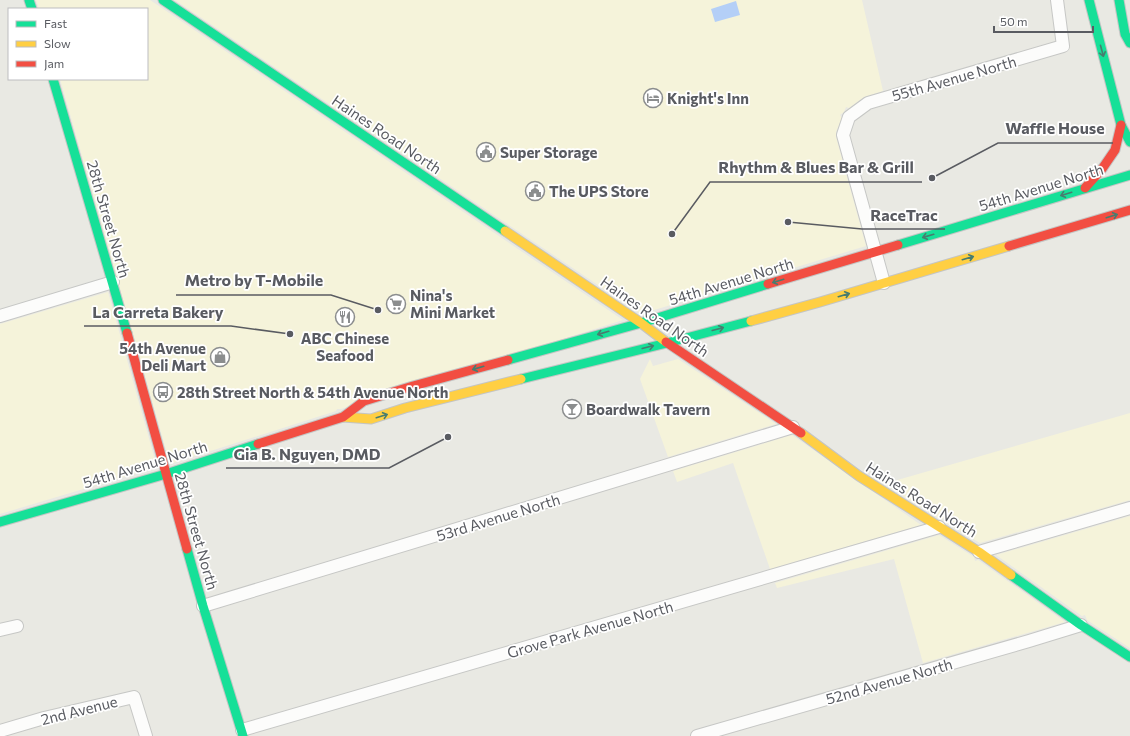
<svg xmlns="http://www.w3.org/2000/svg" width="1130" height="736" viewBox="0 0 1130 736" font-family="Commissioner,sans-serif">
	<rect width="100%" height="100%" fill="#e9e9e3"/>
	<!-- commercial -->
	<path fill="#f5f3da" d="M36,0H150L623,320L341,409H337L336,411L170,464L60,79H147V9H39Z
		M175,0H862L883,91L864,97L849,108L846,107L844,112L840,115L842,118L836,132V137L866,246L641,314Z
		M108,292L157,467L0,514V324Z
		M650,359L653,366L678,359L776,424L668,457L640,379Z
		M1130,413V500L980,543L945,522L944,518L940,519L883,483H887Z
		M792,435L921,525L770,569L733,463L677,482L673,471Z
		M1130,516V648L1087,620L1085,615L1082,616L996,555Z
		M939,535L974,557L975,561L978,560L1065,622L923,663L894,559L777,588L775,583Z"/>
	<!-- water -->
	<path fill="#b4cff7" d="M736,1L740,15L715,22L711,9Z"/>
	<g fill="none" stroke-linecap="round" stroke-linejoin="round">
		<defs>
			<path id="street" d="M884,283L843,135L849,117L868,103L1063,46L1057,0
				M0,316L113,282
				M979,552L1130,508
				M203,606L793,427
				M0,630L17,626
				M242,730L939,527
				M0,731L44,718L134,697L146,736
				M697,736L1029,641L1081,625"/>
			<path id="fast" d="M29,0L32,9
				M163,0L505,231
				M1089,0L1121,125L1130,142
				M1119,0L1125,34L1130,43
				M53,79L127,333
				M898,245L1130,175
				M508,360L641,323L768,284
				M521,379L667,343L751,321
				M0,522L166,474L258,444
				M187,549L203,606L243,736
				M1011,575L1081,625L1130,657"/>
			<path id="slow" d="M505,231L641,323L666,342
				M751,321L820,302L1009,246
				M343,417L371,419L405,408L521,379
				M801,433L859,476L979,552L1011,575"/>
			<path id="jam" d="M1085,188L1102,169L1115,150L1121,125
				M1009,246L1130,210
				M768,284L898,245
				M127,333L187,549
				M666,342L801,433
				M258,444L343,417L364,401L413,386L508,360"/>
		</defs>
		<!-- street casing -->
		<use href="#street" stroke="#c6c7c5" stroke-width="14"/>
		<!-- fast casing -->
		<use href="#fast" stroke="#c4c5c4" stroke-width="11"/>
		<!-- slow casing -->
		<use href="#slow" stroke="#c4c5c4" stroke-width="11"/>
		<!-- jam casing -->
		<use href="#jam" stroke="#c4c5c4" stroke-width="11"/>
		<!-- street -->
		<use href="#street" stroke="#fcfcfb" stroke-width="12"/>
		<!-- fast -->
		<use href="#fast" stroke="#16e098" stroke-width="9"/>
		<!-- slow -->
		<use href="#slow" stroke="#ffcf43" stroke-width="9"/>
		<!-- jam -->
		<use href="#jam" stroke="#f24e42" stroke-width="9"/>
	</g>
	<!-- one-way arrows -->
	<defs><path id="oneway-shaft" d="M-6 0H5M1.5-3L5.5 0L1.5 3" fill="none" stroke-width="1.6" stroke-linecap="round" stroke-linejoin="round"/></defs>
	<g stroke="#487c6f">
		<use href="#oneway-shaft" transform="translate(1102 51) rotate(75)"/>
		<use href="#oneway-shaft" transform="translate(1066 194) rotate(163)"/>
		<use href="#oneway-shaft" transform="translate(1112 216) rotate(-17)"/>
		<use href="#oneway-shaft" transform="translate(928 236) rotate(164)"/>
		<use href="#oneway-shaft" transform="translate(968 258) rotate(-16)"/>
		<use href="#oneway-shaft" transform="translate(778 281) rotate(163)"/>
		<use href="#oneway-shaft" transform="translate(844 295) rotate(-16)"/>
		<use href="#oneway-shaft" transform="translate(718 329) rotate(-15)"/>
		<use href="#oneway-shaft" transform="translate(603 333) rotate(164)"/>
		<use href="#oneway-shaft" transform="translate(648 347) rotate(-14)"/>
		<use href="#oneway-shaft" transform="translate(478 368) rotate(164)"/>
		<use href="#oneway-shaft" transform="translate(382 416) rotate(-17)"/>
	</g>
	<!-- icons -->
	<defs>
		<symbol id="hotel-ring" viewBox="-11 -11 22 22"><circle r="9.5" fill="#fff" stroke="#8b8d8e" stroke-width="1.5"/><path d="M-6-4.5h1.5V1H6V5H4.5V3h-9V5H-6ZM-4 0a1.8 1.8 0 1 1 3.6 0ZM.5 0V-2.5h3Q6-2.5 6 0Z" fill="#8b8d8e"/></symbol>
		<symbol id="civic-ring" viewBox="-11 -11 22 22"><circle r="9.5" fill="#fff" stroke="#8b8d8e" stroke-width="1.5"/><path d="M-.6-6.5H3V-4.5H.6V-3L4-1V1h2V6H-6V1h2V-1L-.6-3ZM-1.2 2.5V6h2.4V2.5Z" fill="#8b8d8e"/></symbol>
		<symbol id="supermarket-ring" viewBox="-11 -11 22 22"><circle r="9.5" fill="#fff" stroke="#8b8d8e" stroke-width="1.5"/><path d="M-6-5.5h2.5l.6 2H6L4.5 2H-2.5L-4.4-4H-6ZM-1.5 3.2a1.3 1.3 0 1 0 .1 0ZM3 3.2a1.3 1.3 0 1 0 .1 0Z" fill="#8b8d8e"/></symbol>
		<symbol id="restaurant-ring" viewBox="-11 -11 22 22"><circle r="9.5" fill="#fff" stroke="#8b8d8e" stroke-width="1.5"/><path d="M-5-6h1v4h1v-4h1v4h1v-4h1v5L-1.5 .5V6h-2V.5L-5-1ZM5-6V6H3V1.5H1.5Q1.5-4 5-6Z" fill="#8b8d8e"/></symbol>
		<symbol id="shop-ring" viewBox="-11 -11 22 22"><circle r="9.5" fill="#fff" stroke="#8b8d8e" stroke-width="1.5"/><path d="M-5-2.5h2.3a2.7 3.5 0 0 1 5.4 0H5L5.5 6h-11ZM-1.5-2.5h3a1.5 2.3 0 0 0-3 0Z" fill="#8b8d8e"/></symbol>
		<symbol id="bus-ring" viewBox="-11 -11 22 22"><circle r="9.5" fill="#fff" stroke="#8b8d8e" stroke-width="1.5"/><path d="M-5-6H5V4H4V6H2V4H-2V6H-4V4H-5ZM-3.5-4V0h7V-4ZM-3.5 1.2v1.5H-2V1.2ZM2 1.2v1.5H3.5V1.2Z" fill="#8b8d8e"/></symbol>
		<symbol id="bar-ring" viewBox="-11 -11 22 22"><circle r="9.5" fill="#fff" stroke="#8b8d8e" stroke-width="1.5"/><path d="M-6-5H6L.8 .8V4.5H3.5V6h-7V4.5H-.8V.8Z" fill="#8b8d8e"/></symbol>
	</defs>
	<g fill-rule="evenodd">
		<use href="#hotel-ring" x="642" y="87" width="22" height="22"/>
		<use href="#civic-ring" x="475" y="141" width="22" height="22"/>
		<use href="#civic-ring" x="524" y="180" width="22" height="22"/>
		<use href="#supermarket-ring" x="385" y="293" width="22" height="22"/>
		<use href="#restaurant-ring" x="334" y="306" width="22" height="22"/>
		<use href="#shop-ring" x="209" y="346" width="22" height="22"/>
		<use href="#bus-ring" x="152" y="381" width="22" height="22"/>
		<use href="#bar-ring" x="561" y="398" width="22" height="22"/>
	</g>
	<g text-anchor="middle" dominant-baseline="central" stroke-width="3.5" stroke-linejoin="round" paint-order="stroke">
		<!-- street labels -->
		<g font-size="15" fill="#595b61" stroke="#fff">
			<text transform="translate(954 78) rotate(-16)">55th Avenue North</text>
			<text transform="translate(387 134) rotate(34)">Haines Road North</text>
			<text transform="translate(1041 187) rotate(-17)">54th Avenue North</text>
			<text transform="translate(109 219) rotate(74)">28th Street North</text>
			<text transform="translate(731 281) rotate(-17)">54th Avenue North</text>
			<text transform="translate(655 316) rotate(35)">Haines Road North</text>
			<text transform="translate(145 464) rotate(-17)">54th Avenue North</text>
			<text transform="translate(922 499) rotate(32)">Haines Road North</text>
			<text transform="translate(498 517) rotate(-17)">53rd Avenue North</text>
			<text transform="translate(197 531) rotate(74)">28th Street North</text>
			<text transform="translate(590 629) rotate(-16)">Grove Park Avenue North</text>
			<text transform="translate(889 681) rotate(-16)">52nd Avenue North</text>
			<text transform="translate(79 710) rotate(-14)">2nd Avenue</text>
		</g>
		<!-- poi labels -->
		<g font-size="15" font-weight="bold" fill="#595b61" stroke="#fff" text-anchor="start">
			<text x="667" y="98">Knight's Inn</text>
			<text x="500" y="152">Super Storage</text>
			<text x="549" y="191">The UPS Store</text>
			<text x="410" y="295">Nina's<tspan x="410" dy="17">Mini Market</tspan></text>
			<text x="345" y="338" text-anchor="middle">ABC Chinese<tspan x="345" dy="17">Seafood</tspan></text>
			<text x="206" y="348" text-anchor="end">54th Avenue<tspan x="206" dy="17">Deli Mart</tspan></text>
			<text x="177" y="392">28th Street North &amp; 54th Avenue North</text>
			<text x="586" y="409">Boardwalk Tavern</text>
		</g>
	</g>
	<!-- callouts -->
	<path fill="none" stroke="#595b61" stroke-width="1.5" d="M932 178L998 143H1113M672 234L710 182H922M788 222L862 229H945M378 310L331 295H176M290 334L231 326H84M448 437L389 468H226"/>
	<g fill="#595b61" stroke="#fff" stroke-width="1.5">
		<circle cx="932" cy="178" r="4"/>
		<circle cx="672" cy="234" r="4"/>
		<circle cx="788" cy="222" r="4"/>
		<circle cx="378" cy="310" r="4"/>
		<circle cx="290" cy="334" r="4"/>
		<circle cx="448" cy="437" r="4"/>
	</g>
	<g font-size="16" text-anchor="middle" font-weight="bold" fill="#595b61" stroke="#fff" stroke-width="3.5" stroke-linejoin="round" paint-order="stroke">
		<text x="1055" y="134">Waffle House</text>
		<text x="816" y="173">Rhythm &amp; Blues Bar &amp; Grill</text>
		<text x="904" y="221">RaceTrac</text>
		<text x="254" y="286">Metro by T-Mobile</text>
		<text x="158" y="318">La Carreta Bakery</text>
		<text x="307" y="460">Gia B. Nguyen, DMD</text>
	</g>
	<!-- legend -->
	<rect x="8" y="8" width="140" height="72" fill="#ffffff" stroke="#bdbdc0"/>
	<rect x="16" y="21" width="20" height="6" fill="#16e098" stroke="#bdbdc0"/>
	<text x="44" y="28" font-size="12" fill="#595b61">Fast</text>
	<rect x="16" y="41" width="20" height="6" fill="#ffcf43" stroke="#bdbdc0"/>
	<text x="44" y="48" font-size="12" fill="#595b61">Slow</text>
	<rect x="16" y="61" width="20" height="6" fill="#f24e42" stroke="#bdbdc0"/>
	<text x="44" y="68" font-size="12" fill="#595b61">Jam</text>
	<!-- scale -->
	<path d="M994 26v6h99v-6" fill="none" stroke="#595b61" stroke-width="2"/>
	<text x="1000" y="26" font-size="12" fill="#595b61" stroke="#ffffff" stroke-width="3" paint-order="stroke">50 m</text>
</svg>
